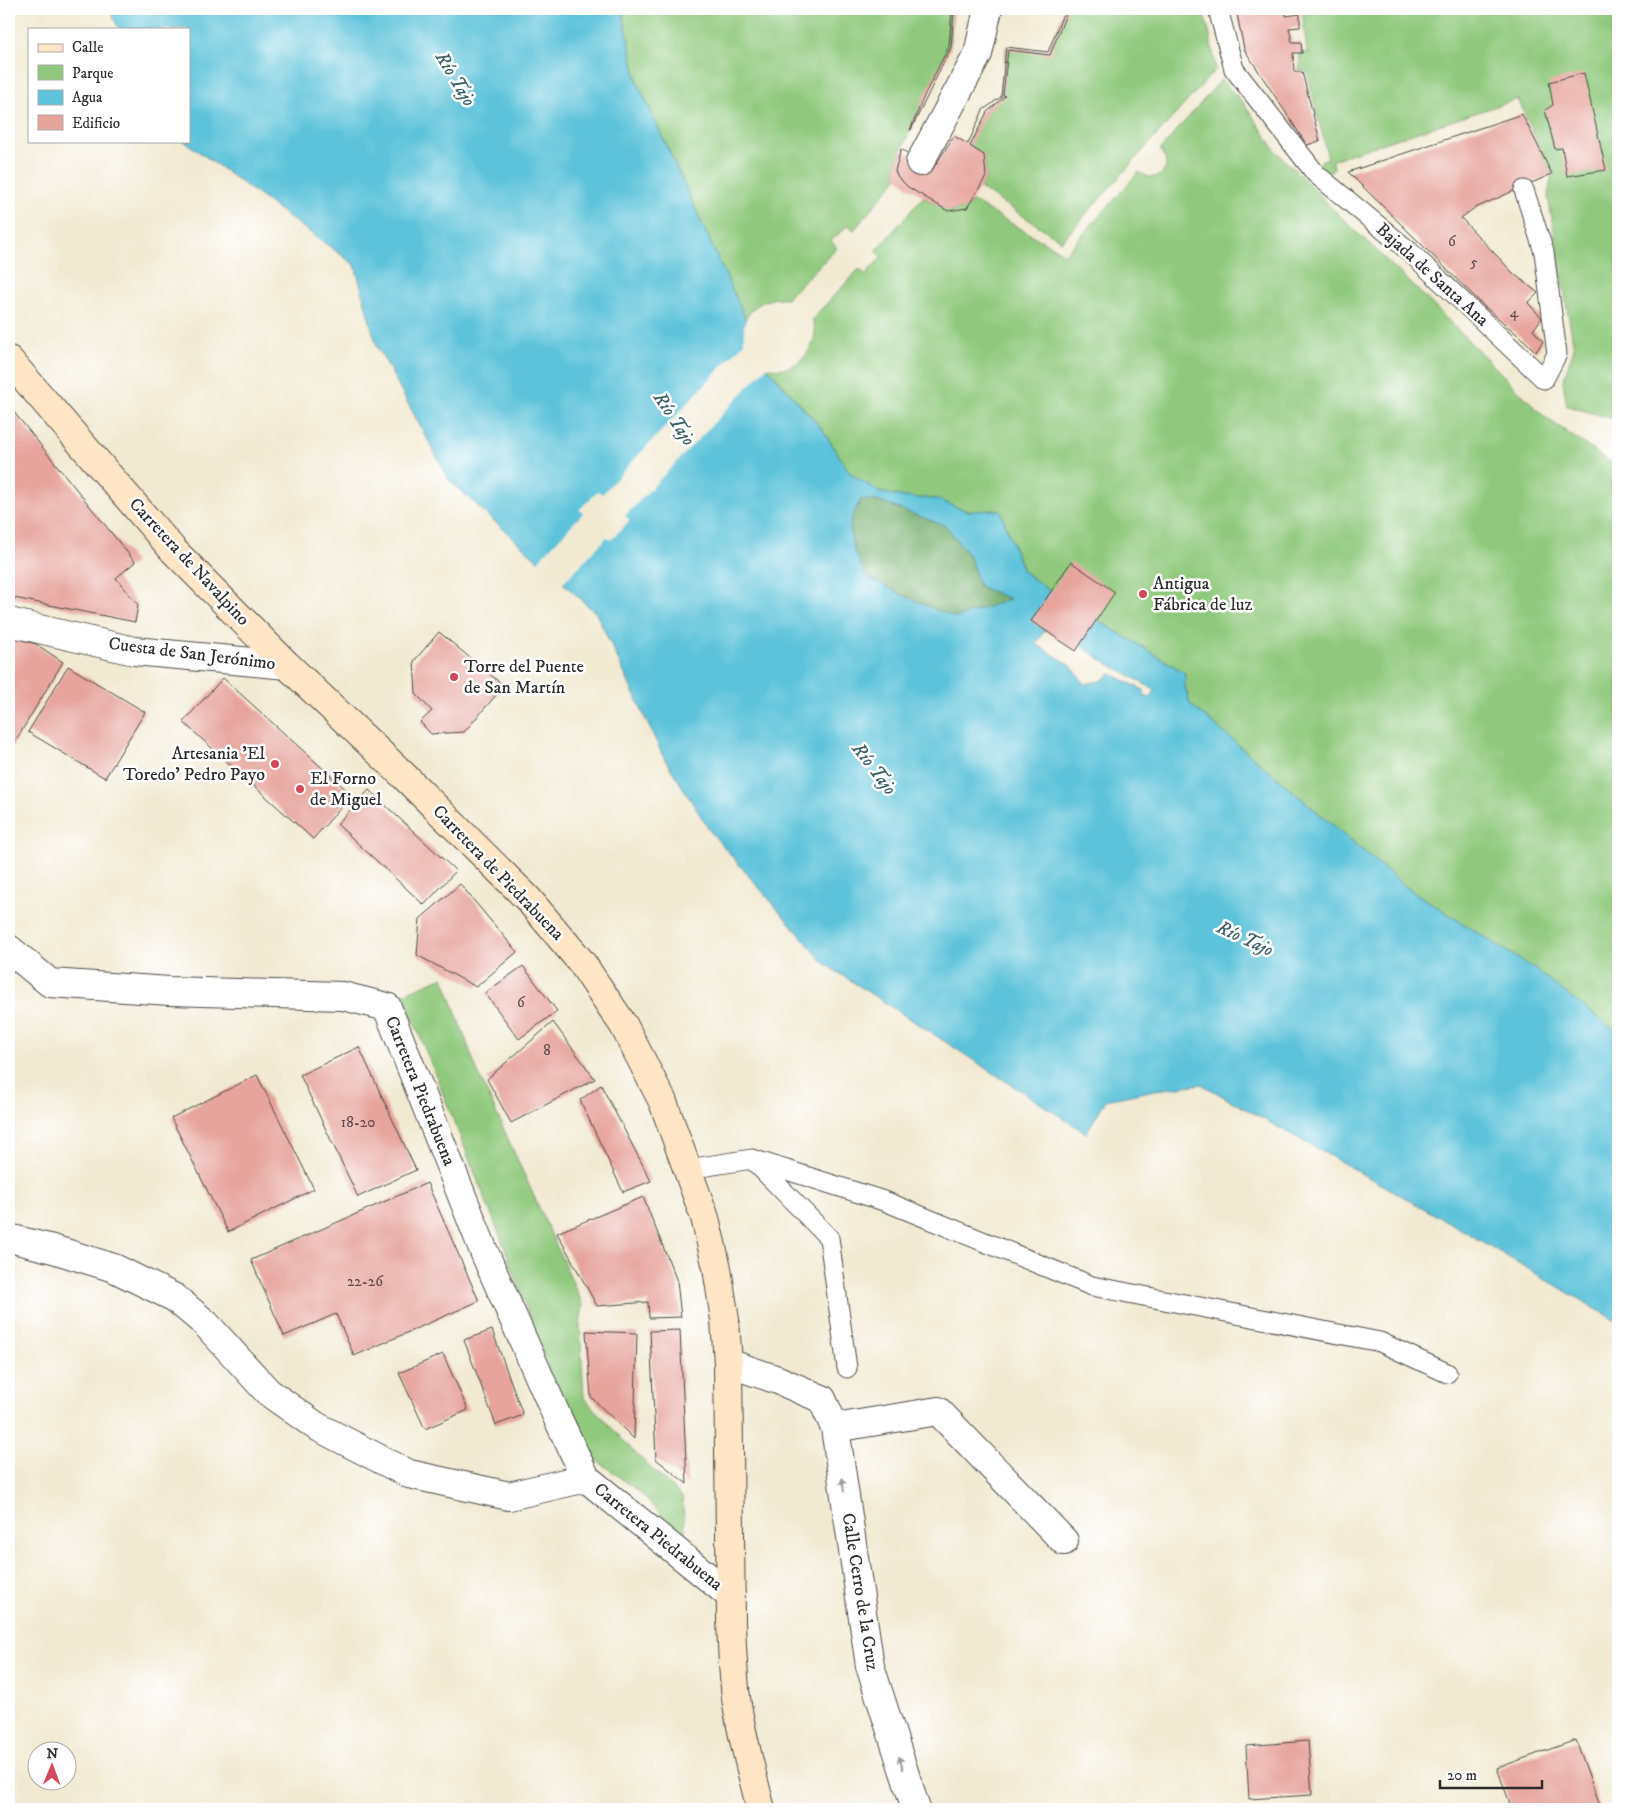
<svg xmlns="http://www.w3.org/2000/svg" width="1627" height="1818" viewBox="0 0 1627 1818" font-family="'IM FELL DW Pica',serif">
	<rect width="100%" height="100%" fill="#fff"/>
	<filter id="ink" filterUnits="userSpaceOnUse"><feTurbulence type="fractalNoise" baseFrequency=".02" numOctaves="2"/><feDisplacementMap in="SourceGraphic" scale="10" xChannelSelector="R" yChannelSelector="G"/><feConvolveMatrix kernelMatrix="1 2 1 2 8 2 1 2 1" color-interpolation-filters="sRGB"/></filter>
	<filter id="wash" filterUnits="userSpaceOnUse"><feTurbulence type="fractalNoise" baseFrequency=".0096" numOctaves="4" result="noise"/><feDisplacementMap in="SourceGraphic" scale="20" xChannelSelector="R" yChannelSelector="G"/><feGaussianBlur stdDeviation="1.12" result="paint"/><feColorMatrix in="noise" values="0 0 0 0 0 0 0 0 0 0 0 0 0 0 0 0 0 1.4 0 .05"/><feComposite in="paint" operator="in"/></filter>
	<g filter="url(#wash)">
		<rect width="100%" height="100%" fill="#f1e9d1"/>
		<!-- green -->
		<path fill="#90c97d" stroke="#5e7a54" d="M622,9H952L949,46L901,150L895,171L898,177L854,230L848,225L831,241L837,248L787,298C771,297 753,302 746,320L637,81Z
			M1065,9H1202L1209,31L1216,69L1062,241L980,188L986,177L984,155L968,144L983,110L1001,97L1006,47L1048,52Z
			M1302,9H1618V420L1567,406L1563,381L1574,348L1548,196L1552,174L1518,99L1332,160L1334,168L1329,173L1319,166L1321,161L1328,158L1307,72L1299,71L1300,53H1307Z
			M1221,80L1244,103L1276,151L1339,215L1424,296L1545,417L1604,458L1618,466V1033L1533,968L1406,887L1190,704L1185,687V673L1051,592L1023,571L1000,510L967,511L936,499L905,497L879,492L850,473L822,429L767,367C795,376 824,347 812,319L859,269L865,274L882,257L876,251L923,197L948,211L967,208L972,201L1065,254L1139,172C1158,186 1176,168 1160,150Z
			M443,977L476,1068L583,1305L580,1326L584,1398L633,1451L682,1497L686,1540L637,1490L595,1459L559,1398L504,1246L403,994Z"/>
		<!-- forest -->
		<path fill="#74ad6c" stroke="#506c4c" d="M861,499L877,501L946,526L970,557L979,586L1011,599L956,618L902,595L866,576L854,550L850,531L851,519Z"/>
		<!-- water -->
		<path fill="#5dc3da" stroke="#447782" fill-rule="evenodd" d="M109,9H622L637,81L746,320L744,326L745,343L822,429L850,473L879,492L905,497L936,499L967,511L1000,510L1023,571L1051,592L1185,673V687L1190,704L1406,887L1533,968L1618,1033V1322L1459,1228L1201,1084L1155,1090L1106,1100L1086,1133L825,964L710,831L663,756L596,613L450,481L376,344L355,265L184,141H189V29H119ZM861,499L877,501L946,526L970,557L979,586L1010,599L956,618L902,595L866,576L854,550L850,531L851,519ZM1036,615L1102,660L1155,690L1151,698L1144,696V690L1111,674L1101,681L1085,684L1070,665L1036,644L1045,630Z"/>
		<!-- pier -->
		<path fill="#f1e9d1" d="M747,316L749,320L746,326L747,342L772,368L767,367L625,516L630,520L611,540L607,537L561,585L537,562L583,513L579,510L598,491L602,494L744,343V326Z"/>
		<g id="blocks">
			<!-- building -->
			<path fill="#e7a49d" d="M952,9H954L951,47L911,130H910L925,94L949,46Z
				M1065,9H1068L1050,55L1008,50L1003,95L1005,96L987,112L970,146L984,155L986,177L967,208L948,211L908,187L898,177L895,171L901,149L933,169L954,136L968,144L983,110L1001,97L1006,47L1048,52Z
				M1236,9H1285L1286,16L1300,14V27L1289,28L1292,42H1301L1302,53H1293L1294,72H1302L1320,141L1307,145L1244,49Z
				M1584,73L1606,170L1567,176L1562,148L1555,149L1545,110L1553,105L1549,82Z
				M1522,114L1552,174L1473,209L1461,218L1513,273L1538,293L1528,303L1542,318L1533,330L1543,341L1536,352L1525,341L1485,307L1348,172Z
				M9,406L135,562L116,578L138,605L135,622L9,597Z
				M1071,562L1115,592L1076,651L1031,621Z
				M439,632L504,686L464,732L431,734L420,722L432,711L416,694L414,661Z
				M9,636L36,644L63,662L9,752Z
				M68,666L145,712L105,778L28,732Z
				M223,678L352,795L313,839L183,722Z
				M369,790L456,871L424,905L337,824Z
				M460,884L517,952L476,987L417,955L420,919Z
				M523,966L557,1011L519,1039L485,993Z
				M553,1022L595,1079L511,1123L487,1079Z
				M359,1047L416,1170L358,1197L300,1075Z
				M257,1075L314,1189L228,1232L171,1118Z
				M601,1085L651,1181L623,1192L580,1100Z
				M427,1183L479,1301L354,1356L336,1314L284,1336L251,1260Z
				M643,1197L677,1281L681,1317L649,1318L648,1302L597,1306L557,1233Z
				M492,1330L523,1415L496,1425L464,1340Z
				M680,1330L687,1484L656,1459L650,1331Z
				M586,1331L637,1333L634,1439L591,1397Z
				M443,1354L468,1410L425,1429L399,1373Z
				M1576,1740L1601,1809H1512L1497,1768Z
				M1308,1741L1312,1795L1249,1799L1246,1746Z"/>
		</g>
	</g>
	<g filter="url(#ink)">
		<use href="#blocks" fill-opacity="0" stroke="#494844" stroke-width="1"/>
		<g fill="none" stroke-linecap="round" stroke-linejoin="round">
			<defs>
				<path id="lane" d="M1218,9L1234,69L1316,174L1409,251L1544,379L1557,354L1544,252L1524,190
					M755,1162L829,1238L847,1368
					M688,1169L752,1159L887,1202L1092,1286L1380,1342L1447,1373"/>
				<path id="street" d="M920,162L978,54L988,9
					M9,622L134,651L287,665
					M9,949L50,983L170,991L343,996L387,1007L485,1254L558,1419L586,1478L731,1596
					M9,1238L53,1249L114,1268L175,1298L206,1324L268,1392L316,1426L409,1474L509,1496L586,1478
					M728,1363L778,1380L822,1399L835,1428L870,1666L916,1809
					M835,1428L938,1411L1064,1541"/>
				<path id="secondary" d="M9,360L174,551L287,665L402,774L528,899L582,963L624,1026L663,1102L705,1218L717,1268L725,1320L728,1363L731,1621C732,1649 733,1677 737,1705C743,1740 752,1775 761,1809"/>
			</defs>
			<!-- lane casing -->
			<use href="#lane" stroke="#494844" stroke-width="21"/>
			<!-- street casing -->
			<use href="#street" stroke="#494844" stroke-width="30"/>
			<!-- secondary casing -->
			<use href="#secondary" stroke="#494844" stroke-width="30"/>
			<!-- lane -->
			<use href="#lane" stroke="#fff" stroke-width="19"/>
			<!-- street -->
			<use href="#street" stroke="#fff" stroke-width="28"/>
			<!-- secondary -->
			<use href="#secondary" stroke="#fde5c5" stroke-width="28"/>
		</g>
		<!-- one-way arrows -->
		<defs><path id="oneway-solid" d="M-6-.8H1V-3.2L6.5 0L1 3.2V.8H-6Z" transform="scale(1.25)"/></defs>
		<g fill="#a0a0a0">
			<use href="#oneway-solid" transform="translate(843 1485) rotate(-98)"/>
			<use href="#oneway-solid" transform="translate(901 1763) rotate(-108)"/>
		</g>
	</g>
	<!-- markers -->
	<g fill="#d1495b" stroke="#fff" stroke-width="2">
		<circle cx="1143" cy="594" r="5"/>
		<circle cx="454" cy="677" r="5"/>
		<circle cx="275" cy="764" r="5"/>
		<circle cx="300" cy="789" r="5"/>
	</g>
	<g text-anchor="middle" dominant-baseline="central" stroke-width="5" stroke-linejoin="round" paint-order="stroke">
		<!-- number labels -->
		<g font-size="15" fill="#5a4948">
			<text x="1452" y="241">6</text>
			<text x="1474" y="262">5</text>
			<text x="1514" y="312">4</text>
			<text x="521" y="1002">6</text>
			<text x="547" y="1050">8</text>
			<text x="358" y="1122">18-20</text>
			<text x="365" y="1281">22-26</text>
		</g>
		<!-- street labels -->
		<g font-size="18" fill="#2b2b2b" stroke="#fff">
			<text transform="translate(1432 275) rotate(42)">Bajada de Santa Ana</text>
			<text transform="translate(189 562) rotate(47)">Carretera de Navalpino</text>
			<text transform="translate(192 654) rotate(7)">Cuesta de San Jerónimo</text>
			<text transform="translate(498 873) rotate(46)">Carretera de Piedrabuena</text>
			<text transform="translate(420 1091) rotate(68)">Carretera Piedrabuena</text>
			<text transform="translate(658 1537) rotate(39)">Carretera Piedrabuena</text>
			<text transform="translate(860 1592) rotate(81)">Calle Cerro de la Cruz</text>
		</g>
		<!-- poi labels -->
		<g font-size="18" fill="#2b2b2b" stroke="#fff" text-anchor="start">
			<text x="1153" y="584">Antigua<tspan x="1153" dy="21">Fábrica de luz</tspan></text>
			<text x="464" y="667">Torre del Puente<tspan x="464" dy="21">de San Martín</tspan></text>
			<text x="265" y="754" text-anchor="end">Artesania 'El<tspan x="265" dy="21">Toredo' Pedro Payo</tspan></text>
			<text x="310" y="779">El Forno<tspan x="310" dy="21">de Miguel</tspan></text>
		</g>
		<!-- water labels -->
		<g font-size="19" font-style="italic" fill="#3c6068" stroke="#fff">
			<text transform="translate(455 79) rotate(59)">Río Tajo</text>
			<text transform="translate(674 419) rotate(57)">Río Tajo</text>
			<text transform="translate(874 769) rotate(53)">Río Tajo</text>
			<text transform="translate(1245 939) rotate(25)">Río Tajo</text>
		</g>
	</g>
	<!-- margin -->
	<rect width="1627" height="1818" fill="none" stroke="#fff" stroke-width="30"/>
	<!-- legend -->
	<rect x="28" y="28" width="162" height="115" fill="#ffffff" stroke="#aaaaaa"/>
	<rect x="38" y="44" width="25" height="8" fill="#fde5c5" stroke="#aaaaaa"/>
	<text x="72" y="52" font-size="15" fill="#2b2b2b">Calle</text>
	<rect x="38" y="65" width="25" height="15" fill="#90c97d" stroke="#aaaaaa"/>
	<text x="72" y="78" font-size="15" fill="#2b2b2b">Parque</text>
	<rect x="38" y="90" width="25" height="15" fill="#5dc3da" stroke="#aaaaaa"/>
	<text x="72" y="102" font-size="15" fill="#2b2b2b">Agua</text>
	<rect x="38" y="115" width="25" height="15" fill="#e7a49d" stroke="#aaaaaa"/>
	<text x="72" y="128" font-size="15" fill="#2b2b2b">Edificio</text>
	<!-- north arrow -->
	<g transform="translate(52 1766) rotate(1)"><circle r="24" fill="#ffffff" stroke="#aaaaaa"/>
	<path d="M0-4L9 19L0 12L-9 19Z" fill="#d1495b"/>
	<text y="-8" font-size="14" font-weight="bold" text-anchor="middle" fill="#2b2b2b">N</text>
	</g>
	<!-- scale -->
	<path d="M1440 1780v8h102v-8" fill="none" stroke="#2b2b2b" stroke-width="2.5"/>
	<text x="1447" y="1780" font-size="15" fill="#2b2b2b" stroke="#ffffff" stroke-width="4" paint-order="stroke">20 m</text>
</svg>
